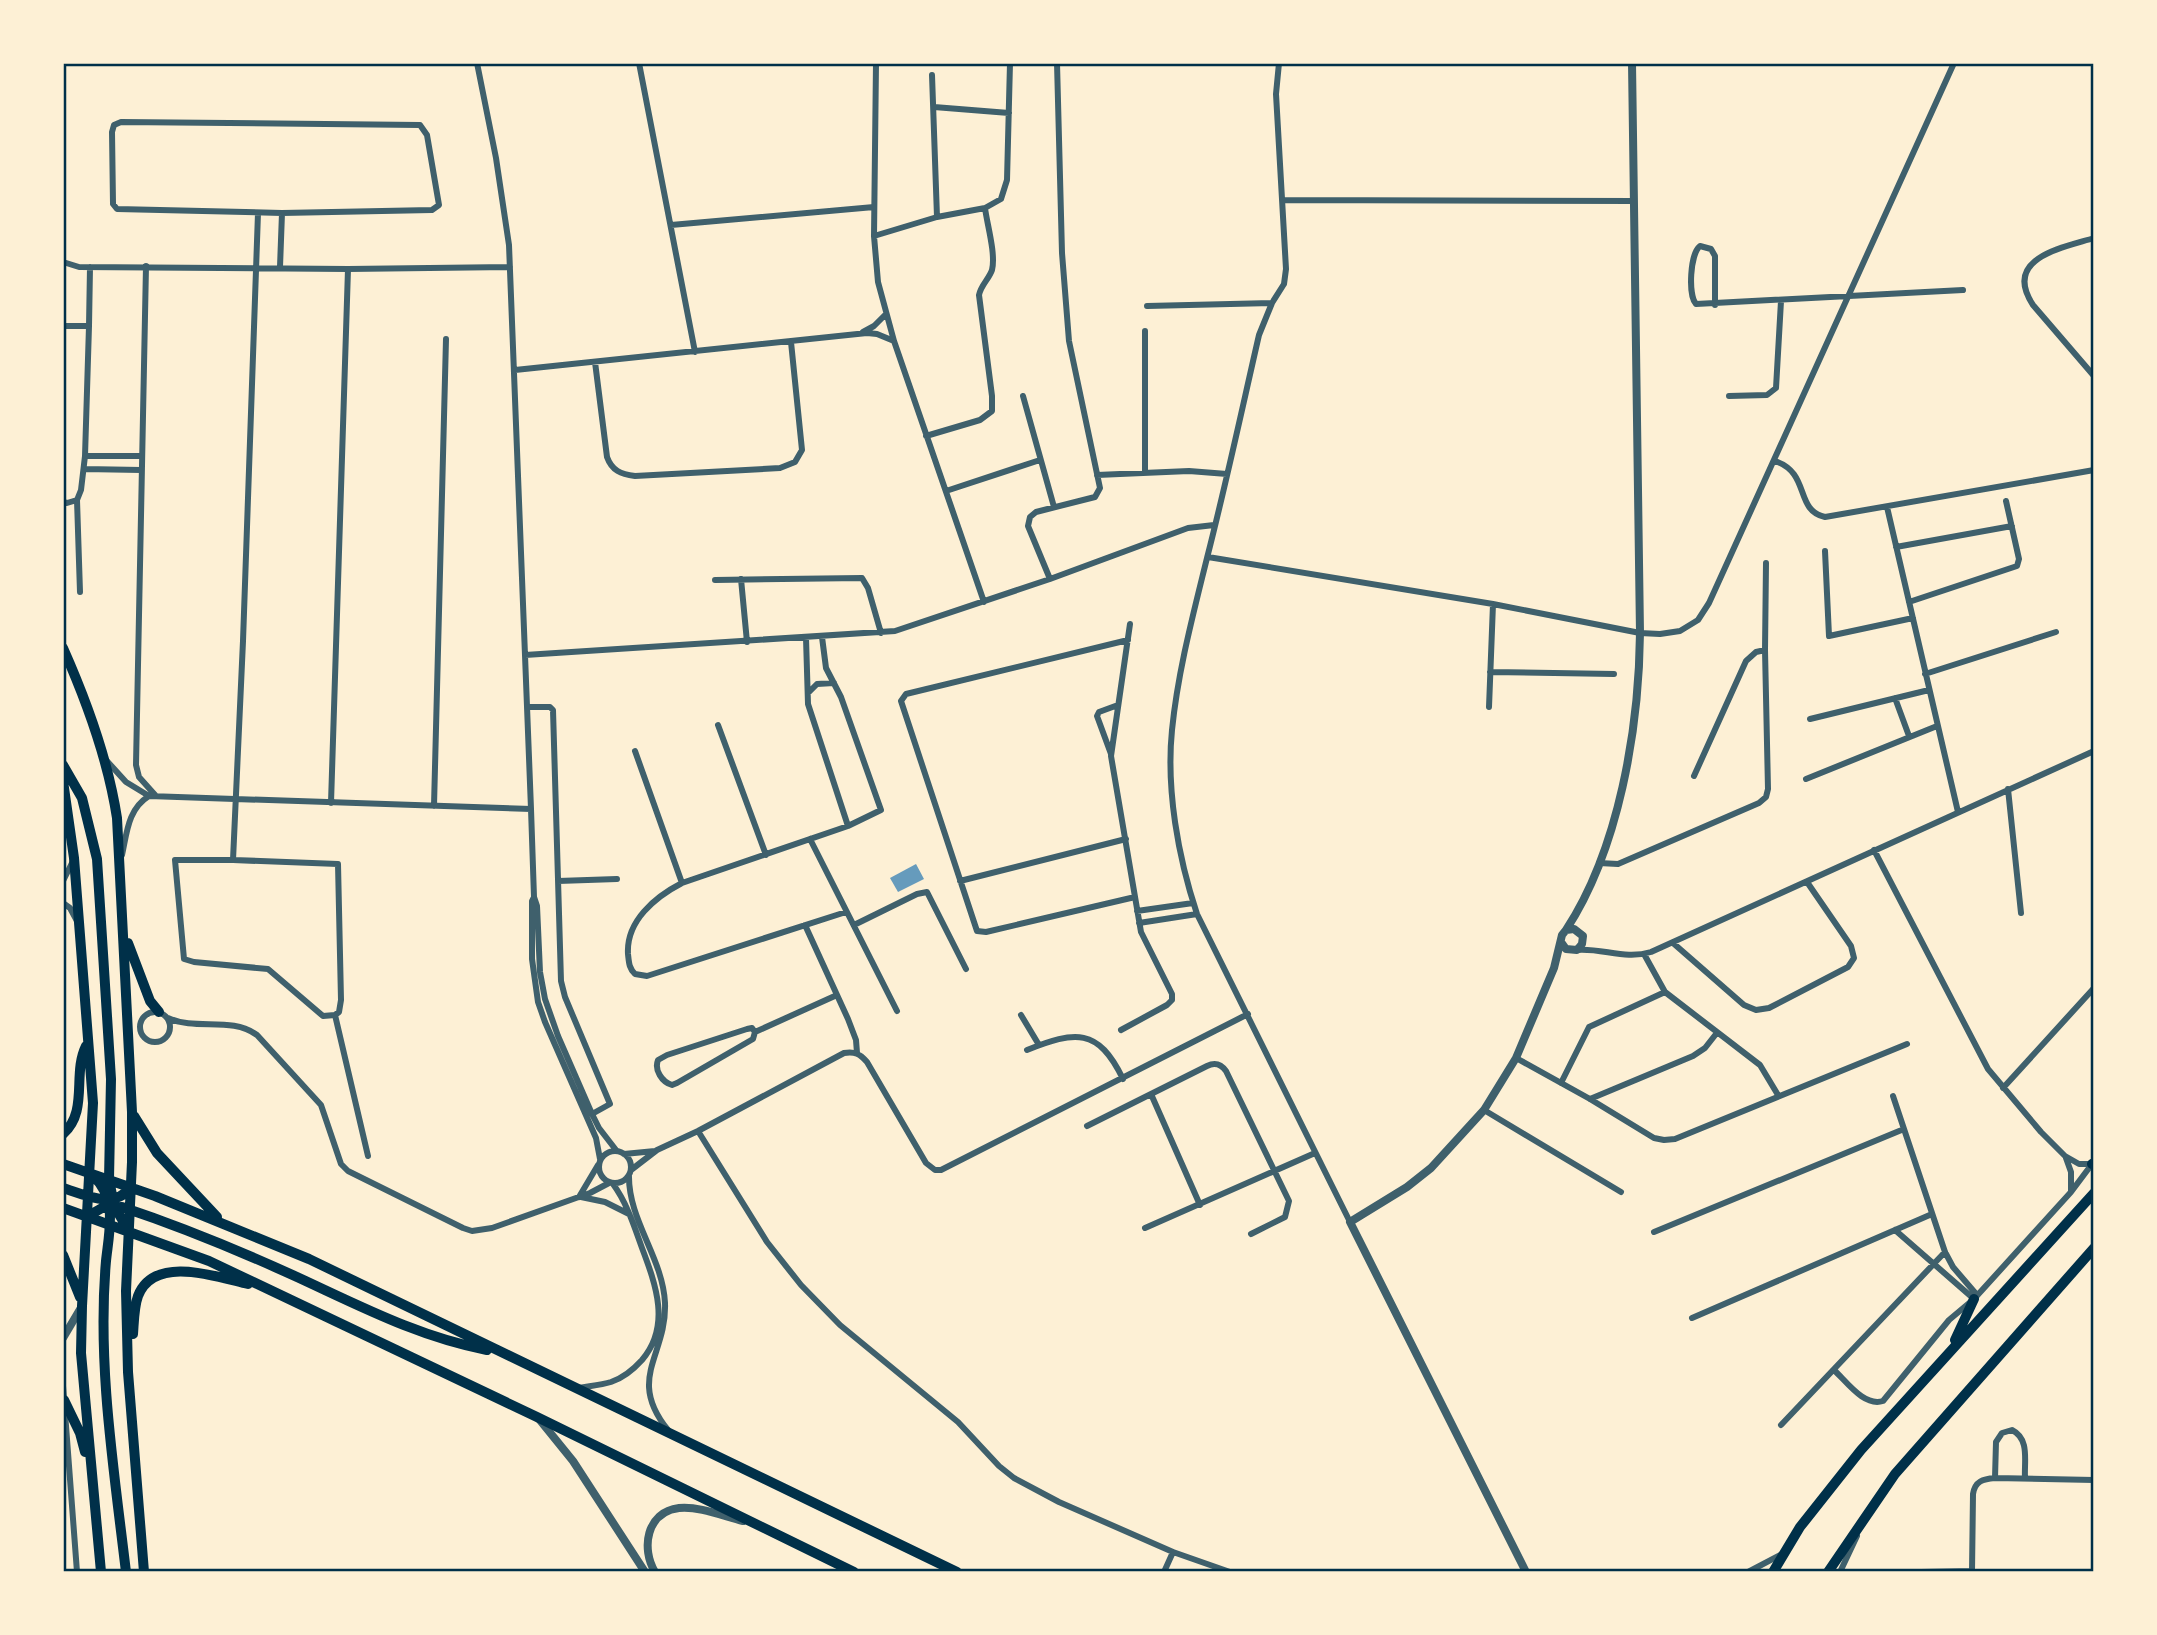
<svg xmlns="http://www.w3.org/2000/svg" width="2157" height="1635" viewBox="0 0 2157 1635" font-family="Cabin,sans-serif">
	<rect width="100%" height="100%" fill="#fdf0d5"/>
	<!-- water -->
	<path fill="#669bbc" d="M916,864L924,879L898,892L890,878Z"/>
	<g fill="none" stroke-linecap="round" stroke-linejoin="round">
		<!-- minor -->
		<path stroke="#3f606c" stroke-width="6" d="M477,63L496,158L509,245L531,809L534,897L532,901V959L538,1002L545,1022L596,1138L600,1159
			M639,63L695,352
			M876,63L874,236L878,282L894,341L984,602
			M1279,63L1276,94L1286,269L1284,284L1272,303L1259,335C1242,409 1226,484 1207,558C1193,615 1178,671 1172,730C1166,789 1178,857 1197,914L1350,1222
			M932,75L937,217
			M934,107L1009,113
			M121,122L420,125L427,135L439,205L432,210L282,213L117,209L113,204L112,132L114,125Z
			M1283,200L1634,201
			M671,225L874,207
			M874,236L937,217L985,208L1001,199L1007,180L1010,63
			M2094,238C2062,248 2002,258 2033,305L2094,376
			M63,262L79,267L348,269L510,267
			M146,266L136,765L139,777L156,796
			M280,267L282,213
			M1715,305V256L1711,249L1700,246C1690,254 1688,295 1696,304L1963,290
			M1147,306L1272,303
			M63,326H89L85,456L81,490L77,500L67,503L63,502
			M89,326L90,267
			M1145,331V472
			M863,332L874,326L886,314
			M595,362L607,457C612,471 621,474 635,476L780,468L795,462L802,450L791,342
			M515,370L867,333L877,334L894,341
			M1023,396L1054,507
			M1729,396L1767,395L1776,388L1781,301
			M926,436L980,420L992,411V396L979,295C981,285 989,279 992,270C996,254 987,224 985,208
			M85,456H142
			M1775,461C1811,473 1794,510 1825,517L2094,470
			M84,469L141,470
			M1097,475L1189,471L1227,474
			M946,491L1040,460
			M77,500L80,592
			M1887,507L1958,812
			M1896,547L2012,526
			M1825,551L1829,636L1913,618
			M1208,557L1493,604L1640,633L1660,634L1680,631L1698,620L1709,603L1954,63
			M741,579L747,642
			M1050,579L1028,526L1030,517L1036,512L1095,497L1100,488L1069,341L1062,253L1057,63
			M715,580L862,578L868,588L881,633
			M1909,602L2017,566L2019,559L2006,501
			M822,637L826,668L841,697L881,810L848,826L682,883C655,897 626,921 628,954C629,963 629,968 635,974L647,976L846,912
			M806,638L808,704L848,826
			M1128,640L906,694L901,701L977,931L986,932L1135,897
			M525,655L895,631L1050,579L1188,528L1214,525
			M1490,672L1614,674
			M1925,674L2056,632
			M808,693L817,684L834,683
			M1895,698L1909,736
			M527,707H550L553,710L561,981L565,997L610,1104L592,1114
			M1489,707L1493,604
			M1810,719L1929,690
			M718,725L766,855
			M635,751L682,883
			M1111,754L1097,716L1099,712L1118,705
			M106,760L126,782L149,796L531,809
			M1694,776L1746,661L1756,652L1765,650
			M1806,779L1937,726
			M2008,789L2021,913
			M331,803L348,269
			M434,806L446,339
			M810,839L897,1011
			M1874,850L1988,1069L2041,1132L2065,1156L2079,1164H2092
			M122,855C127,832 128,809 149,796
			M233,860L243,641L258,213
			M1599,863L1618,864L1759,803L1766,797L1768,789L1765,650L1766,563
			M63,881L72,863
			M558,881L617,879
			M960,881L1126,839
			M534,897L537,906L540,972L545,999L558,1036L592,1114L599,1128L616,1150
			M63,903L70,908L77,921
			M1137,911L1193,903
			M1139,923L1197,914
			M805,925L848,1019L856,1040L857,1053
			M854,925L917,894L927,892L966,969
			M1673,943L1744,1005L1756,1010L1769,1008L1848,967L1854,958L1851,946L1807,882
			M1577,950C1603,948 1625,960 1651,952L2094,751
			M1644,954L1665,992
			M140 1027a15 15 0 1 1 30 0a15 15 0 1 1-30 0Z
			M335,1015L323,1016L268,969L194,962L184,959L175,860H233L338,864L341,1000L339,1012L335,1015L368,1156
			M1021,1015L1039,1045
			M168,1018C197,1031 231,1016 257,1035L321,1105L341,1164L348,1171L463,1228L472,1231L492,1228L590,1193L609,1183
			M1121,1030L1167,1005L1172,1000V994L1141,932L1111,756L1130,624
			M755,1032L752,1028L747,1029L667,1055L658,1060C654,1070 662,1082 672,1085L677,1083L753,1039L755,1032L837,995
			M1027,1050C1075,1031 1098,1027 1123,1079
			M1516,1058L1590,1099L1654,1138L1664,1140L1675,1139L1907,1044
			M1561,1083L1589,1027L1665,992L1760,1065L1778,1095
			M2003,1088L2094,988
			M1151,1094L1200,1205
			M1893,1096L1945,1252L1953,1267L1977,1295
			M1590,1099L1693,1056L1705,1048L1716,1034
			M1484,1110L1621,1192
			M1087,1126L1207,1066C1215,1062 1221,1064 1226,1071L1289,1201L1285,1217L1251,1234
			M698,1131L767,1242L801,1285L840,1325L958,1422L999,1466L1014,1478L1059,1502L1173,1552L1230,1572
			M599 1167a16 16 0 1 1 32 0a16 16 0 1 1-32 0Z
			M624,1154L655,1151
			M2066,1158L2071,1172V1191
			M631,1170L657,1150L698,1131L844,1053C855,1051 860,1054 867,1062L926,1163L935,1170H941L1248,1014
			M629,1175C628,1220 663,1258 665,1303C667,1356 626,1378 668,1430
			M579,1197L598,1165
			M581,1197L605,1202L629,1214
			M1145,1228L1315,1153
			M1895,1230L1974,1299
			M1654,1232L1904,1129
			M2094,1313V1341
			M1692,1318L1932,1214
			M1834,1370C1847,1382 1864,1407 1883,1401L1949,1320L1974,1299L2071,1192L2092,1164
			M63,1386L77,1572
			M579,1388C590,1386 601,1385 611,1382C623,1378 633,1370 642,1360C671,1326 656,1285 642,1248C634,1226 627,1203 613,1184
			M1781,1425L1945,1252
			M1995,1478L1996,1442L2002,1433L2012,1430C2030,1439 2024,1461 2025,1478
			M1164,1572L1173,1552
			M1748,1572L1782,1554
			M1840,1572L1857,1536
			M1921,1572L1972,1571
			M1972,1572L1973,1494C1975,1481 1983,1479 1995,1478L2094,1480
			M2094,1572V1463"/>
		<!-- tertiary -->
		<path stroke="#3f606c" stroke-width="8" d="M1566,930C1619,849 1639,729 1640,633L1632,63
			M63,1338L82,1306
			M539,1419L573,1461L645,1572
			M655,1572C641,1549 646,1512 679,1508C699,1506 723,1516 743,1521
			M1526,1572L1350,1222L1407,1187L1431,1168L1484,1110L1516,1058L1554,968L1562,935L1566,930L1574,929L1583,936L1582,944L1577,950L1566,949L1561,942"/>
		<!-- primary -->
		<path stroke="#003049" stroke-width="10" d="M63,648C87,702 108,759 117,818L132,1112V1162L126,1291L128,1372L144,1572
			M63,765L82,798L97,859L111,1079L109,1179L114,1206L129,1231
			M63,781L74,858L93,1103L82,1306L81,1353L101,1572
			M128,943L150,1001L159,1012
			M134,1116L157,1153L217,1217
			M63,1134C89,1111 72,1074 86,1046
			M63,1164L155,1196L309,1259L957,1572
			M2092,1164L2094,1163
			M93,1176C118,1198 109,1232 106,1261C97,1364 114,1470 126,1572
			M63,1188C85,1195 114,1210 131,1187
			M63,1208L209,1261L537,1417L854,1572
			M88,1216L102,1208L122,1207C182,1227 240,1251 297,1277C360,1306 419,1337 487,1350
			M63,1255L80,1297
			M133,1334C134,1321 134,1307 138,1296C154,1254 218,1277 248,1284
			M1955,1340L1974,1299
			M64,1400L80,1433L85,1452
			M1773,1572L1800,1527L1861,1450L2094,1193
			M1828,1572L1895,1474L2094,1248"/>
	</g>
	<!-- border -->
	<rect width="2157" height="1635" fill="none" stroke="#fdf0d5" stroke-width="130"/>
	<rect x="65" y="65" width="2027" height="1505" fill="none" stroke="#003049" stroke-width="2.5"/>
</svg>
